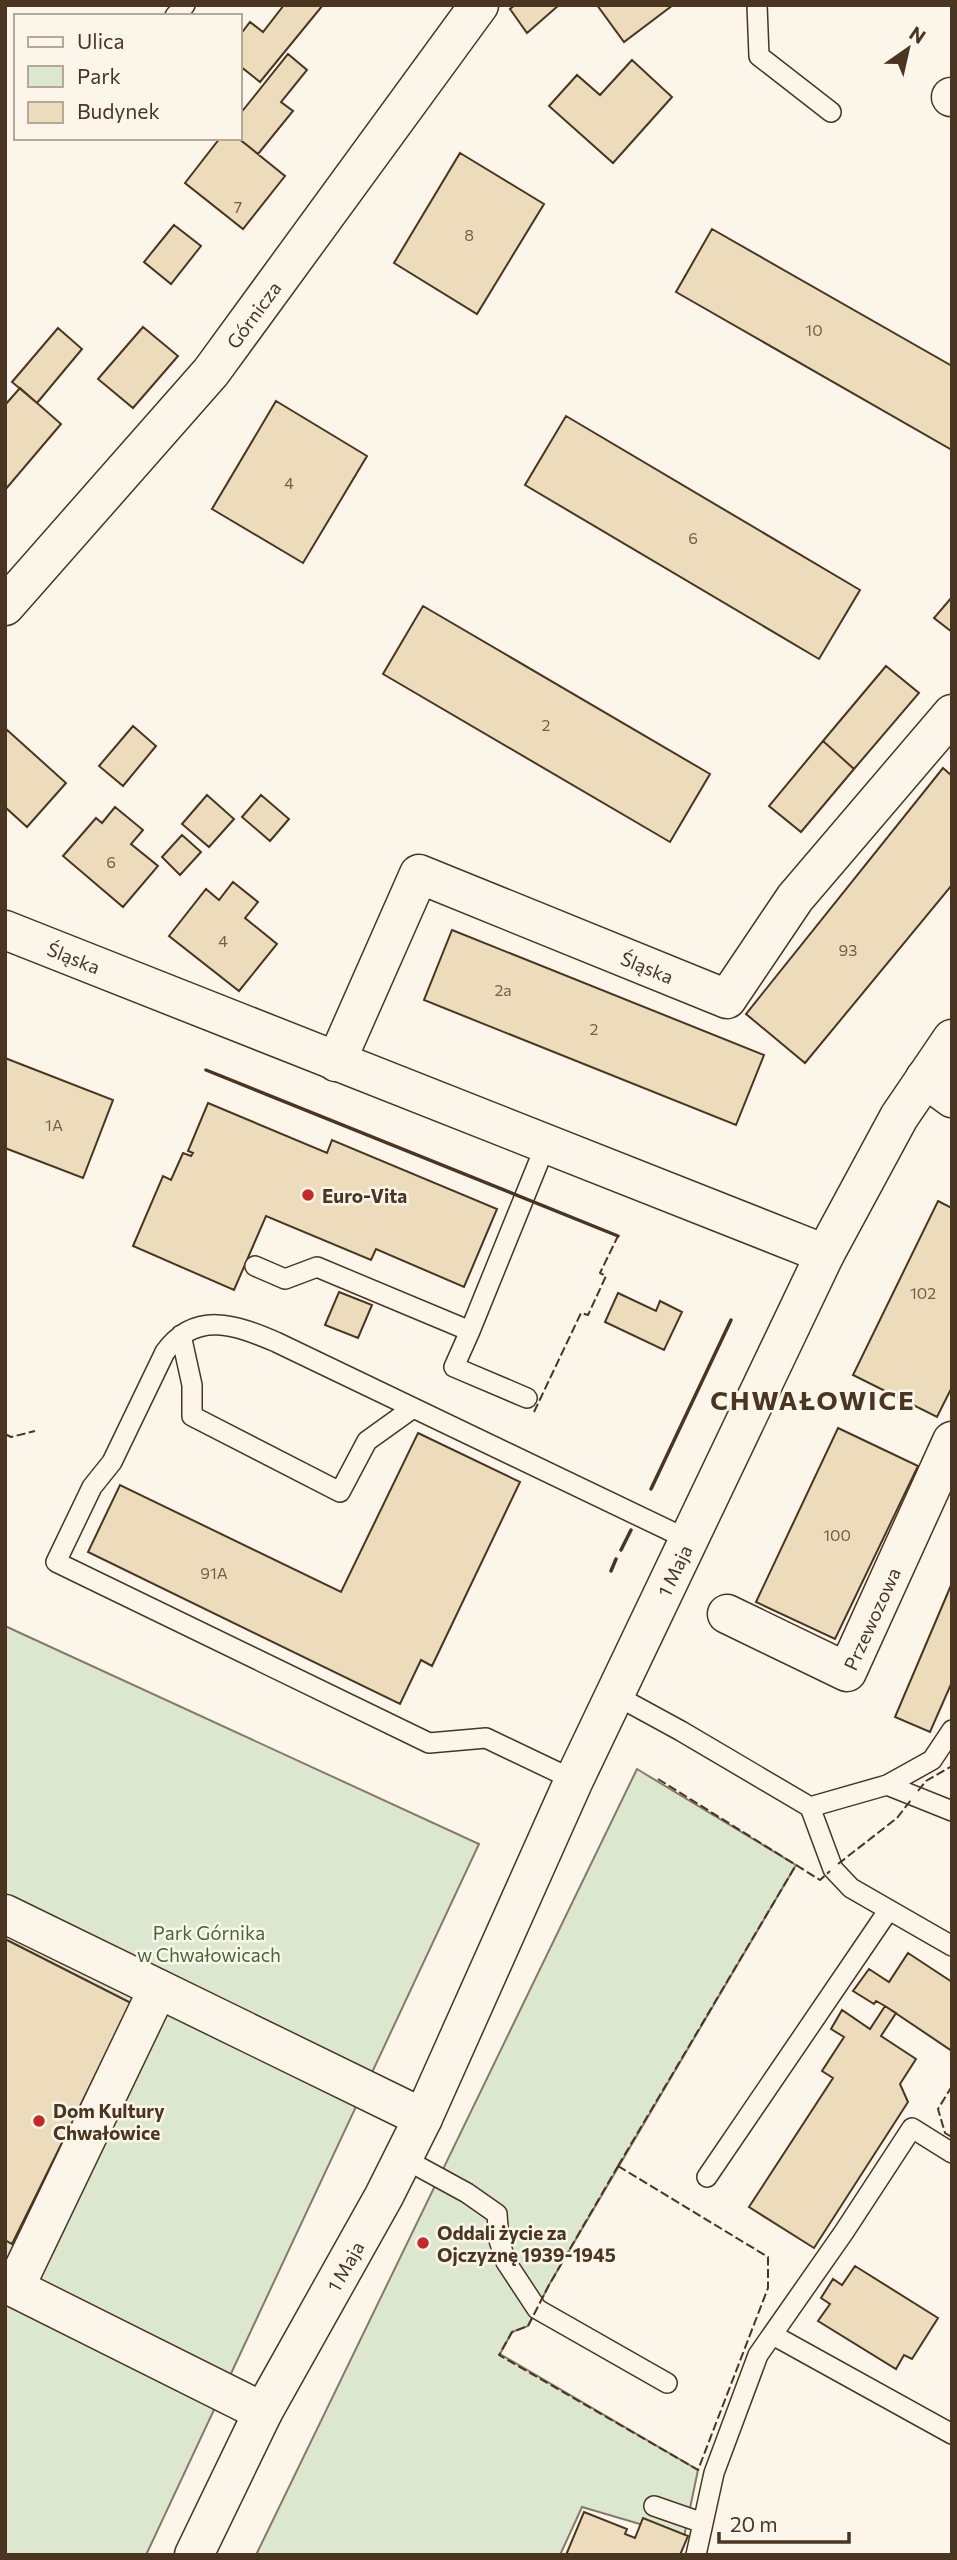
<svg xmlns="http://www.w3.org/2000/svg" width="957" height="2560" viewBox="0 0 957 2560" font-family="Commissioner,sans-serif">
	<rect width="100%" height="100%" fill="#fbf6e9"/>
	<!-- green -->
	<path fill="#dce7d0" stroke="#887966" stroke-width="2" d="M5,1626L479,1844L146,2555H5Z
		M637,1769L796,1865L549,2285L528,2326L512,2332L500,2354L698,2470L684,2537L582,2507L560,2555H256Z"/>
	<!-- building -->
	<path fill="#ecdcbc" stroke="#4a3520" stroke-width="2" d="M284,5H323L260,82L240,66V35L250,22L263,32Z
		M515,5H559L527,33L510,9Z
		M597,5H673L624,42Z
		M288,54L307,70L281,102L293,111L258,154L238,138H240V114Z
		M632,60L672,97L613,163L549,106L577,75L600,95Z
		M220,138H238L285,176L243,229L185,183Z
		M460,153L544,204L477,314L394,263Z
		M174,225L201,246L171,284L144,262Z
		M712,229L952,366V450L676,292Z
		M143,327L178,356L133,408L98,379Z
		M58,328L82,349L37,403L12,382Z
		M20,388L61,424L5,490V405Z
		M276,401L367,456L303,563L212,509Z
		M566,416L860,590L819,659L525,485Z
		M952,597V632L934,618Z
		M423,606L710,774L670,842L383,674Z
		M886,666L919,693L854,769L823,741Z
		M133,726L156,746L123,786L99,766Z
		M6,729L66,783L27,827L5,807Z
		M823,741L854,769L801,832L769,806Z
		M943,768L952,776V885L805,1063L746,1014Z
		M207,795L234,819L209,847L182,824Z
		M261,795L289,819L270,841L242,817Z
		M115,807L143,830L131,844L158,866L123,907L63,856L96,818L102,823Z
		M182,835L201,852L180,875L162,857Z
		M233,882L258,902L245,918L277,944L239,991L169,936L206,889L219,900Z
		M452,930L764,1055L736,1125L424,1000Z
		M5,1058L113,1100L83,1178L5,1148Z
		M208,1103L327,1153L332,1140L497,1209L464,1287L376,1249L371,1260L266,1216L234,1290L133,1246L163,1176L171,1180L183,1153L191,1156L193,1153L188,1151Z
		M938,1201L952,1208V1387L937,1417L853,1375Z
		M339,1292L372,1305L358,1338L325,1325Z
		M618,1293L656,1311L660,1301L682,1312L664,1350L605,1322Z
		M838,1428L918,1466L835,1639L756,1602Z
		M418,1433L520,1482L432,1666L421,1660L400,1704L88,1552L120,1485L341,1592Z
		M952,1583V1682L930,1732L895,1717Z
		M5,1939L131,2003L12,2244L5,2240Z
		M908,1953L952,1982V2051L885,2006L876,2001L874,2004L853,1991L869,1969L889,1982Z
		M885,2006L896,2013L881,2036L916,2059L900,2084L908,2102L814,2248L749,2207L833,2078L822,2071L844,2037L831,2029L842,2010L870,2029Z
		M855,2266L938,2318L912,2359L904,2355L896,2369L818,2321L830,2304L821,2298L833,2279L842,2285Z
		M584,2512L627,2529L625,2534L635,2538L643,2518L688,2536L680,2555H566Z"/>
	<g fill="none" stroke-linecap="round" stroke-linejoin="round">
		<defs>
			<path id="service" d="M757,5L759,56L831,112
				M175,16L185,5
				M255,1266L285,1279L317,1267L470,1331L546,1144
				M470,1331L454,1367L527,1398
				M181,1335L192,1385V1416L340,1492L367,1441L413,1408
				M615,1695L681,1731L810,1807L833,1869L851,1888L952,1946
				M574,1780L486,1738L429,1743L56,1562L92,1487L112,1462L165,1352C196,1310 236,1325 276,1342L689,1540
				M887,1785L952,1811
				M810,1807L887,1785L932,1760L952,1730
				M403,2158L467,2193L497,2214L499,2240L506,2262L537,2309L667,2383
				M707,2177L888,1911
				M773,2335L952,2434
				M654,2506L703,2523
				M696,2555L714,2473L758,2355L844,2232L912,2128L952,2153"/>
			<g id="minor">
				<path d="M951,97H952"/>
				<path id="s1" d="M5,606L211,372L479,5"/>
				<path id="s2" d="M336,1062L419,874L727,999L795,898L952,714"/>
				<path d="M925,1078L952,1098"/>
				<path id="s3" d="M727,1614L847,1672L952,1441"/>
				<path d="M5,1914L423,2118"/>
				<path d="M5,2283L263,2412"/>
				<path d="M15,2287L158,1989"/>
			</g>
			<g id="tertiary">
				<path id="s4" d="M5,930L825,1254"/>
			</g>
			<g id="secondary">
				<path id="s5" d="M194,2555L263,2412L384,2196L423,2118L574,1780L825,1254L899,1117L952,1039"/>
			</g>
		</defs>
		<!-- service casing -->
		<use href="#service" stroke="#4a3520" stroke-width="22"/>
		<!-- minor casing -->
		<use href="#minor" stroke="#4a3520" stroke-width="41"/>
		<!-- tertiary casing -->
		<use href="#tertiary" stroke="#4a3520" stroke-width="41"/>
		<!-- secondary casing -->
		<use href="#secondary" stroke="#4a3520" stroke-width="41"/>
		<!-- service -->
		<use href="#service" stroke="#fbf6e9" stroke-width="19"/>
		<!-- minor -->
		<use href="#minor" stroke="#fbf6e9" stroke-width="38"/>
		<!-- tertiary -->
		<use href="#tertiary" stroke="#fbf6e9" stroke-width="38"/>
		<!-- secondary -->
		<use href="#secondary" stroke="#fbf6e9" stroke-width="38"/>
		<!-- fence -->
		<path stroke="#4a3520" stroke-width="2" stroke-dasharray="9 3.5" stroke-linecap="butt" d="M534,1412L581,1313L588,1315L606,1276L600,1273L618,1236
			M5,1434L11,1437L35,1431
			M658,1779L796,1865
			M918,1791L926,1781L952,1766
			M838,1864L897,1818L911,1800
			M952,2086L938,2109L945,2133L952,2137
			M618,2166L768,2257V2288L698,2470L499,2355L512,2332L528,2326L549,2285Z
			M618,2166L796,1865L820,1880L830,1871"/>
		<!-- wall -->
		<path stroke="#4a3520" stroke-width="3.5" d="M206,1070L618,1236
			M651,1489L731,1320
			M621,1550L631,1530
			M611,1571L616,1559"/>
	</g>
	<!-- markers -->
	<g fill="#c62828" stroke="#fbf6e9" stroke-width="2.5">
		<circle cx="308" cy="1195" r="7"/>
		<circle cx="39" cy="2121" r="7"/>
		<circle cx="423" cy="2243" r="7"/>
	</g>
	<g text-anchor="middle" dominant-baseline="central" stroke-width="5" stroke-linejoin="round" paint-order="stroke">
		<!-- number labels -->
		<g font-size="16" fill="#725f47">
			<text x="238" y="206">7</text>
			<text x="469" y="234">8</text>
			<text x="814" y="329">10</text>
			<text x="289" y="482">4</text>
			<text x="693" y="537">6</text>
			<text x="546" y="724">2</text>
			<text x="111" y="861">6</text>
			<text x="223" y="940">4</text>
			<text x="848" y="949">93</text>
			<text x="503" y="989">2a</text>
			<text x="594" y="1028">2</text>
			<text x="54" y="1124">1A</text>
			<text x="923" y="1292">102</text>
			<text x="837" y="1534">100</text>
			<text x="214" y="1572">91A</text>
		</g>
		<!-- street labels -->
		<g font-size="19" fill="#4a3520" stroke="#fbf6e9">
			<text stroke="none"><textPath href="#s1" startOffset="383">Górnicza</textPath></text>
			<text stroke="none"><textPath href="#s4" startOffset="74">Śląska</textPath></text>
			<text stroke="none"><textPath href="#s2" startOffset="452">Śląska</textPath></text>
			<text stroke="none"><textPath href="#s5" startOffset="1096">1 Maja</textPath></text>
			<text stroke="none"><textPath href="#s3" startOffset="192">Przewozowa</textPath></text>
			<text stroke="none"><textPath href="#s5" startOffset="326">1 Maja</textPath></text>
		</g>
		<!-- poi labels -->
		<g font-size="19" font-weight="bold" fill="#4a3520" stroke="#fbf6e9" text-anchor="start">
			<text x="322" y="1195">Euro-Vita</text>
			<text x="53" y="2110">Dom Kultury<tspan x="53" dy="22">Chwałowice</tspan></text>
			<text x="437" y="2232">Oddali życie za<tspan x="437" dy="22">Ojczyznę 1939-1945</tspan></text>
		</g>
		<!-- park labels -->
		<g font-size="19" fill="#436837" stroke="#fbf6e9">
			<text x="209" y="1932">Park Górnika<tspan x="209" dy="22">w Chwałowicach</tspan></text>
		</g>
		<!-- district labels -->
		<g font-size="26" font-weight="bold" letter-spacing="2" fill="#4a3520" stroke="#fbf6e9">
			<text x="813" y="1399">CHWAŁOWICE</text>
		</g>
	</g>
	<!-- border -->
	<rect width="957" height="2560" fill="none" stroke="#4a3520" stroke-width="14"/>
	<!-- legend -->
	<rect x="14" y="14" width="228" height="126" fill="#fbf6e9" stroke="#b4a999" stroke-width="2"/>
	<rect x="28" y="37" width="35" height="10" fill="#fbf6e9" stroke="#b4a999" stroke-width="2"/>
	<text x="77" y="49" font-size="21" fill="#4a3520">Ulica</text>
	<rect x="28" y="66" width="35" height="21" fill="#dce7d0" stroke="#b4a999" stroke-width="2"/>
	<text x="77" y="84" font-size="21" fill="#4a3520">Park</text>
	<rect x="28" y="102" width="35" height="21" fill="#ecdcbc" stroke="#b4a999" stroke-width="2"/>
	<text x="77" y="119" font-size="21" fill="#4a3520">Budynek</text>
	<!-- north arrow -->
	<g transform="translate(908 49) rotate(34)" stroke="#fbf6e9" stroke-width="5" paint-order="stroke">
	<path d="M0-5L12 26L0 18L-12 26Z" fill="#4a3520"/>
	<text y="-10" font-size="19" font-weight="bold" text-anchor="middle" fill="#4a3520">N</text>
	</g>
	<!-- scale -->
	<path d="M719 2532v10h130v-10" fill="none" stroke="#4a3520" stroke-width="3.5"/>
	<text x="730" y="2532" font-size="21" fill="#4a3520" stroke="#fbf6e9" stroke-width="5" paint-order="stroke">20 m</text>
</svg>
